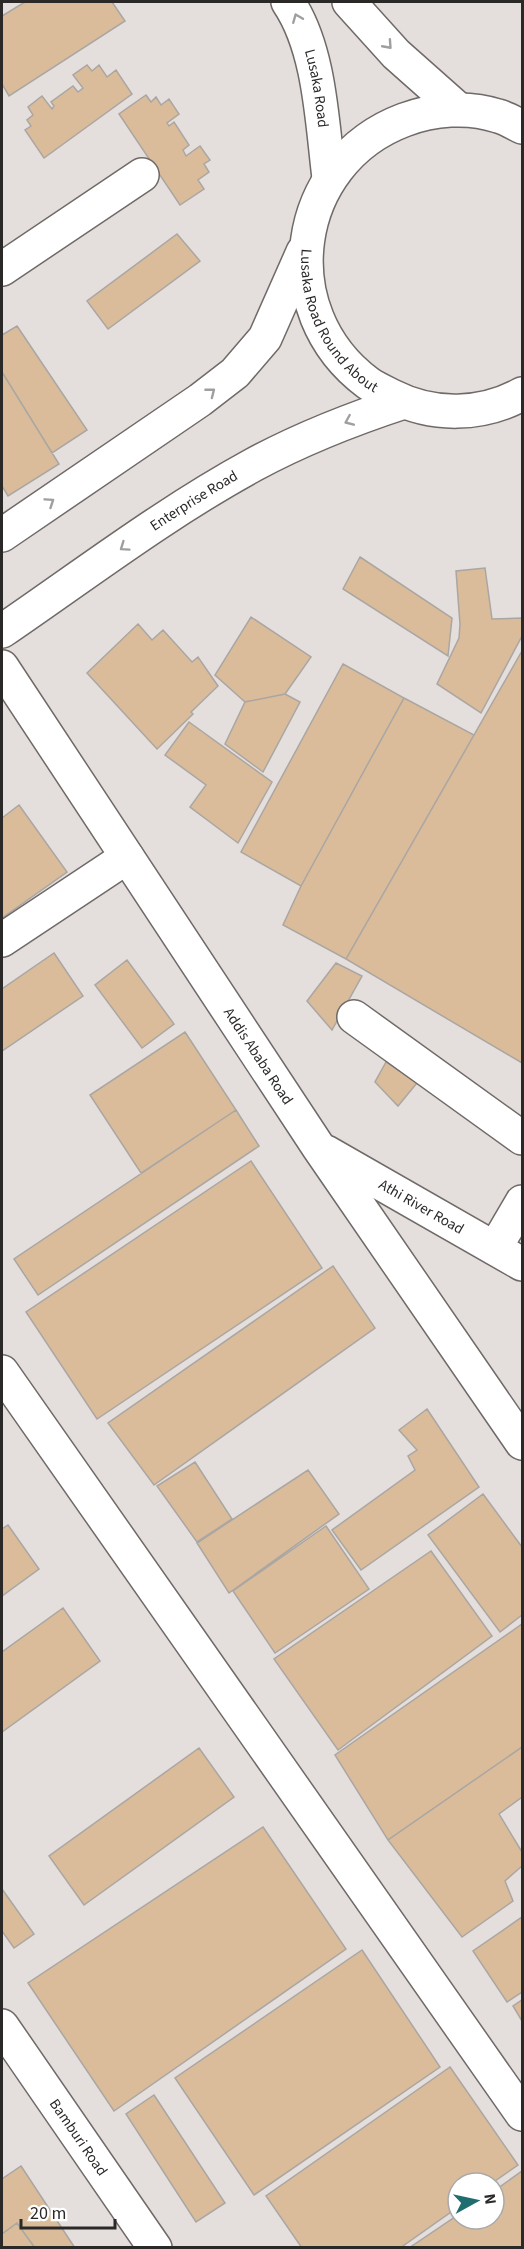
<svg xmlns="http://www.w3.org/2000/svg" width="524" height="2249" viewBox="0 0 524 2249" font-family="'Source Sans 3',sans-serif">
	<rect width="100%" height="100%" fill="#e4dedc"/>
	<!-- building -->
	<path fill="#dabc9b" stroke="#aaa6a2" stroke-width="1.5" d="M25,2H112L125,21L9,96L2,84V16Z
		M87,65L92,71L99,65L107,77L116,70L132,94L44,158L25,130L31,126L27,120L33,115L28,107L42,96L52,109L54,106L51,102L73,86L78,92L83,88L73,75Z
		M146,95L151,102L156,97L161,105L169,99L179,114L167,123L169,126L174,122L189,145L183,150L186,156L200,146L210,160L204,164L209,172L198,180L204,189L180,205L119,114Z
		M177,234L200,261L108,329L87,301Z
		M17,326L87,430L52,453L2,372V335Z
		M2,372L59,464L8,496L2,486Z
		M360,557L452,618L448,656L343,589Z
		M485,568L492,619L522,618V636L481,713L437,684L459,638L460,624L456,571Z
		M251,617L311,657L285,694L245,702L215,675Z
		M138,624L152,640L163,630L192,662L198,657L218,686L191,712L193,714L157,749L87,673Z
		M522,651V1063L346,959Z
		M343,664L404,698L301,886L241,852Z
		M285,694L300,702L263,772L225,744L245,702Z
		M404,698L474,735L346,959L283,925L301,886Z
		M189,722L272,782L238,843L190,807L206,785L165,755Z
		M19,805L67,872L2,918V818Z
		M54,953L83,996L2,1051V989Z
		M127,960L174,1024L142,1048L95,985Z
		M336,963L362,976L332,1030L307,1001Z
		M185,1032L236,1110L141,1173L90,1095Z
		M386,1062L417,1083L398,1106L375,1082Z
		M236,1110L259,1146L38,1295L14,1259Z
		M251,1161L322,1268L97,1419L26,1312Z
		M333,1266L375,1328L154,1485L108,1423Z
		M427,1409L479,1487L361,1570L332,1530L415,1470L408,1456L417,1450L399,1430Z
		M195,1462L232,1519L197,1542L157,1486Z
		M308,1470L339,1514L229,1593L197,1543Z
		M483,1494L522,1547V1615L500,1632L428,1535Z
		M8,1525L39,1569L2,1596V1529Z
		M326,1526L369,1589L275,1653L233,1591Z
		M431,1551L492,1636L338,1750L274,1659Z
		M63,1608L100,1661L2,1732V1652Z
		M522,1624V1747L388,1840L335,1755Z
		M522,1747V1797L499,1814L522,1852V1866L505,1881L513,1901L462,1937L388,1840Z
		M199,1748L234,1797L84,1905L49,1856Z
		M263,1827L346,1949L114,2111L28,1983Z
		M2,1889L34,1934L14,1948L2,1931Z
		M522,1917V1992L507,2002L473,1951Z
		M362,1950L440,2067L254,2195L175,2078Z
		M522,2000V2021L513,2006Z
		M450,2067L518,2165L492,2183H458V2207L400,2248H302L266,2196Z
		M154,2095L225,2203L196,2222L126,2114Z
		M21,2166L75,2248H35L17,2223L2,2234V2179Z
		M522,2171V2248H409L458,2215V2219H494V2191Z
		M17,2223L35,2248H2V2234Z"/>
	<g fill="none" stroke-linecap="round" stroke-linejoin="round">
		<defs>
			<g id="minor">
				<path d="M2,269L142,175"/>
				<path id="s1" d="M2,667L319,1148L522,1443"/>
				<path d="M2,940L127,857"/>
				<path d="M354,1017L522,1138"/>
				<path id="s2" d="M326,1152L522,1264"/>
				<path d="M495,1248L522,1202"/>
				<path d="M2,1372L522,2114"/>
				<path id="s3" d="M2,2026L155,2248"/>
			</g>
			<g id="major">
				<path id="s4" d="M288,2C320,49 322,122 329,178"/>
				<path d="M349,2L396,54L458,109"/>
				<path id="s5" d="M522,127C514,123 506,118 498,116C468,106 433,109 404,120C292,162 271,311 368,383C375,388 384,392 392,396C433,417 482,416 522,394"/>
				<path d="M2,535L200,400L235,373L265,338L303,252"/>
				<path id="s6" d="M2,631C84,575 165,513 253,465C301,439 352,419 404,402"/>
			</g>
		</defs>
		<!-- minor casing -->
		<use href="#minor" stroke="#6f6967" stroke-width="36"/>
		<!-- major casing -->
		<use href="#major" stroke="#6f6967" stroke-width="36"/>
		<!-- minor -->
		<use href="#minor" stroke="#fff" stroke-width="33"/>
		<!-- major -->
		<use href="#major" stroke="#fff" stroke-width="33"/>
	</g>
	<!-- one-way arrows -->
	<defs><path id="oneway-chevron" d="M-2-3.5L2.5 0L-2 3.5" fill="none" stroke-width="1.6" stroke-linecap="round" stroke-linejoin="round" transform="scale(1.5)"/></defs>
	<g stroke="#a09f9e">
		<use href="#oneway-chevron" transform="translate(297 18) rotate(-112)"/>
		<use href="#oneway-chevron" transform="translate(388 45) rotate(48)"/>
		<use href="#oneway-chevron" transform="translate(211 392) rotate(-38)"/>
		<use href="#oneway-chevron" transform="translate(349 421) rotate(157)"/>
		<use href="#oneway-chevron" transform="translate(50 502) rotate(-34)"/>
		<use href="#oneway-chevron" transform="translate(124 547) rotate(145)"/>
	</g>
	<g text-anchor="middle" dominant-baseline="central" stroke-width="4.5" stroke-linejoin="round" paint-order="stroke">
		<!-- street labels -->
		<g font-size="15" fill="#2b2928" stroke="#fff">
			<text stroke="none"><textPath href="#s4" startOffset="92">Lusaka Road</textPath></text>
			<text stroke="none"><textPath href="#s5" startOffset="375">Lusaka Road Round About</textPath></text>
			<text stroke="none"><textPath href="#s6" startOffset="232">Enterprise Road</textPath></text>
			<text stroke="none"><textPath href="#s1" startOffset="466">Addis Ababa Road</textPath></text>
			<text stroke="none"><textPath href="#s2" startOffset="110">Athi River Road</textPath></text>
			<text stroke="none"><textPath href="#s3" startOffset="135">Bamburi Road</textPath></text>
		</g>
	</g>
	<!-- border -->
	<rect width="524" height="2249" fill="none" stroke="#2b2928" stroke-width="6"/>
	<!-- north arrow -->
	<g transform="translate(476 2201) rotate(82)"><circle r="28" fill="#ffffff" stroke="#aaa9a9" stroke-width="1.5"/>
	<path d="M0-4.5L10 22L0 15L-10 22Z" fill="#206d6f"/>
	<text y="-9" font-size="16" font-weight="bold" text-anchor="middle" fill="#2b2928">N</text>
	</g>
	<!-- scale -->
	<path d="M21 2219v9h94v-9" fill="none" stroke="#2b2928" stroke-width="3"/>
	<text x="30" y="2219" font-size="18" fill="#2b2928" stroke="#ffffff" stroke-width="4.5" paint-order="stroke">20 m</text>
</svg>
